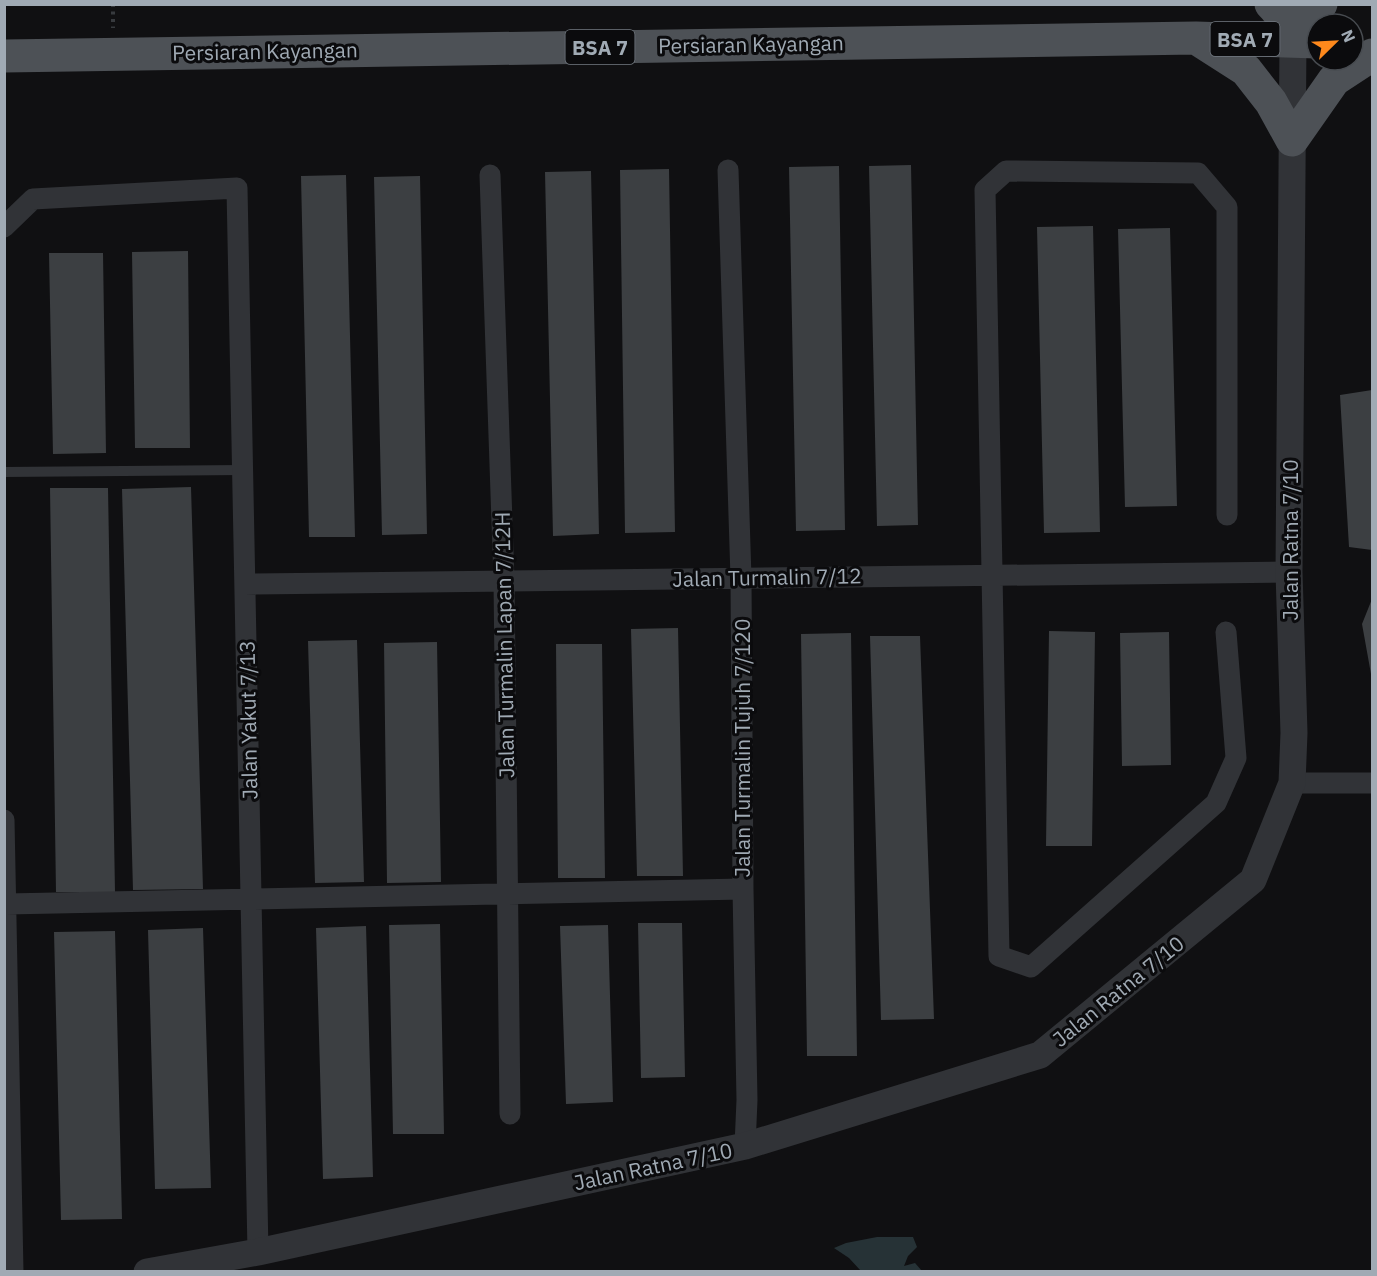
<svg xmlns="http://www.w3.org/2000/svg" width="1377" height="1276" viewBox="0 0 1377 1276" font-family="'IBM Plex Sans',sans-serif">
	<rect width="100%" height="100%" fill="#101012"/>
	<!-- water -->
	<path fill="#263236" d="M877,1237H913L917,1247L908,1256L904,1266L915,1263L922,1271H861L849,1258L834,1248L846,1243Z"/>
	<!-- building -->
	<path fill="#3c3f42" d="M911,165L918,525L877,526L869,166Z
		M839,166L845,530L796,531L789,167Z
		M669,169L675,532L625,533L620,170Z
		M591,171L599,534L553,536L545,172Z
		M346,175L355,537H309L301,176Z
		M420,176L427,534L382,535L374,177Z
		M1093,226L1100,532L1044,533L1037,227Z
		M1170,228L1177,506L1125,507L1118,229Z
		M188,251L190,448H135L132,252Z
		M49,253H103L106,453L53,454Z
		M1372,390V550L1349,547L1340,395Z
		M191,487L203,889L133,890L122,489Z
		M50,488H108L115,892H56Z
		M1372,599V674H1371L1362,624Z
		M678,628L683,876H637L631,629Z
		M1049,631L1095,632L1092,846H1046Z
		M1169,632L1171,765L1122,766L1120,633Z
		M851,633L857,1056H807L801,634Z
		M870,636H920L934,1019L881,1020Z
		M357,640L364,882L315,883L308,641Z
		M437,642L441,882L387,883L384,643Z
		M556,644H602L605,878H558Z
		M638,923H682L685,1077L641,1078Z
		M440,924L444,1134H393L389,925Z
		M608,925L613,1102L566,1104L560,926Z
		M366,926L373,1177L323,1179L316,928Z
		M203,928L211,1188L155,1189L148,930Z
		M115,931L122,1219L61,1220L54,932Z"/>
	<g fill="none" stroke-linecap="round" stroke-linejoin="round">
		<!-- path -->
		<path stroke="#373a3e" stroke-width="4" stroke-dasharray="3 4.5" stroke-linecap="butt" d="M113,4V28"/>
		<!-- service -->
		<path stroke="#313337" stroke-width="10" d="M4,472L243,470"/>
		<!-- minor -->
		<path stroke="#313337" stroke-width="21" d="M728,170L741,578L743,889L747,1100L745,1146
			M490,175L504,580L510,1114
			M4,227L33,199L237,188L258,1252
			M245,584L1289,572
			M1226,632L1236,758L1216,803L1031,967L999,956L985,190L1006,171L1198,173L1227,207V515
			M1292,783H1372
			M4,820L13,1272
			M6,904L743,889"/>
		<!-- tertiary -->
		<path stroke="#313337" stroke-width="27" d="M147,1272L258,1252L745,1146L1040,1055L1253,880L1292,783L1294,733L1289,572L1293,40"/>
		<!-- primary -->
		<path stroke="#4d5156" stroke-width="33" d="M1271,4C1282,14 1288,28 1293,40
			M1196,38L1246,70L1271,102L1292,140L1334,80L1372,55
			M1293,40L1310,11L1321,4
			M4,56L1196,38L1317,42"/>
	</g>
	<g text-anchor="middle" dominant-baseline="central" stroke-width="6" stroke-linejoin="round" paint-order="stroke">
		<!-- shield labels -->
		<g fill="#0b0b0d" stroke="#737a82" stroke-width="1.5">
			<rect x="1210.5" y="22" width="69" height="34" rx="4.5"/>
			<rect x="565.5" y="30" width="69" height="34" rx="4.5"/>
		</g>
		<g font-size="20" font-weight="bold" fill="#a0aab4">
			<text x="1245" y="39">BSA 7</text>
			<text x="600" y="47">BSA 7</text>
		</g>
		<!-- street labels -->
		<g font-size="21" fill="#a0aab4" stroke="#0b0b0d">
			<text transform="translate(751 44) rotate(-1)">Persiaran Kayangan</text>
			<text transform="translate(265 51) rotate(-1)">Persiaran Kayangan</text>
			<text transform="translate(1290 540) rotate(-90)">Jalan Ratna 7/10</text>
			<text transform="translate(767 577) rotate(-1)">Jalan Turmalin 7/12</text>
			<text transform="translate(504 645) rotate(-91)">Jalan Turmalin Lapan 7/12H</text>
			<text transform="translate(248 720) rotate(-91)">Jalan Yakut 7/13</text>
			<text transform="translate(742 748) rotate(-90)">Jalan Turmalin Tujuh 7/120</text>
			<text transform="translate(1118 991) rotate(-39)">Jalan Ratna 7/10</text>
			<text transform="translate(653 1166) rotate(-12)">Jalan Ratna 7/10</text>
		</g>
	</g>
	<!-- border -->
	<rect width="1377" height="1276" fill="none" stroke="#a0aab4" stroke-width="12"/>
	<!-- north arrow -->
	<g transform="translate(1335 42) rotate(66)"><circle r="28" fill="#0b0b0d" stroke="#474b50" stroke-width="1.5"/>
	<path d="M0-4.5L10 22L0 15L-10 22Z" fill="#fe891c"/>
	<text y="-9" font-size="16" font-weight="bold" text-anchor="middle" fill="#a0aab4">N</text>
	</g>
</svg>
